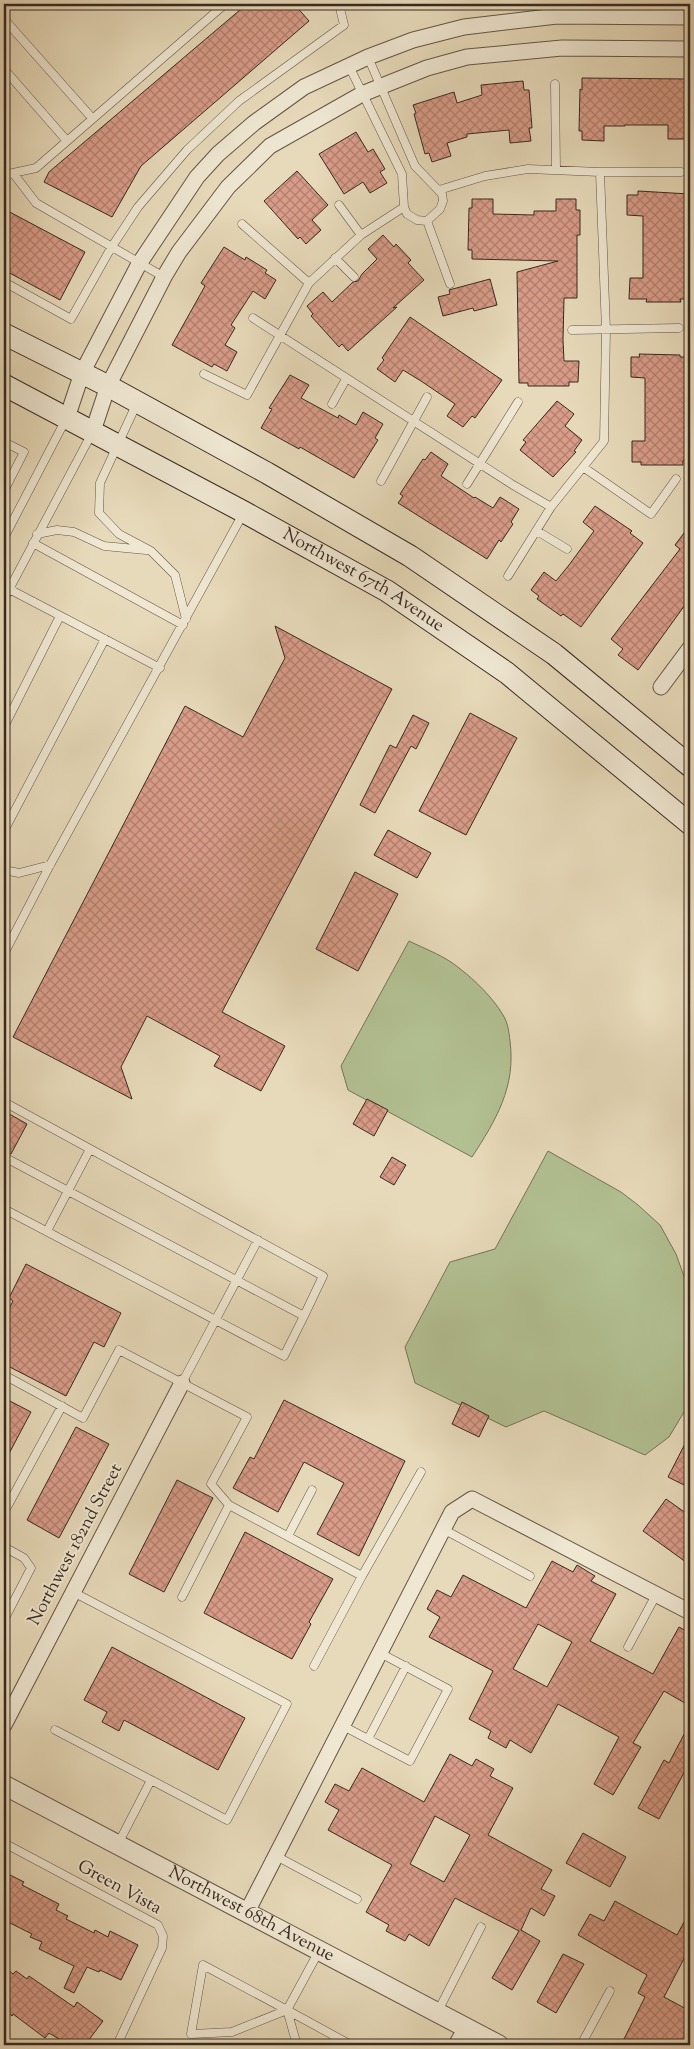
<svg xmlns="http://www.w3.org/2000/svg" width="694" height="2049" viewBox="0 0 694 2049" font-family="'Sorts Mill Goudy',serif">
	<defs>
		<pattern id="building-cross-hatch" width="8" height="8" patternUnits="userSpaceOnUse" patternTransform="scale(1.25)"><rect width="8" height="8" fill="#d99c88"/><path d="M0 0l8 8M0 8l8-8" fill="none" stroke="#b17f6f"/></pattern>
	</defs>
	<rect width="100%" height="100%" fill="#e7daba"/>
	<filter id="stains"><feTurbulence type="fractalNoise" baseFrequency=".004" numOctaves="4"/><feColorMatrix values="0 0 0 0 .2 0 0 0 0 .09 0 0 0 0 .02 0 0 0 .5 -.17"/></filter>
	<radialGradient id="worn" r=".72"><stop offset=".6" stop-color="#630" stop-opacity="0"/><stop offset="1" stop-color="#630" stop-opacity=".3"/></radialGradient>
	<!-- garden -->
	<path fill="#b2c092" stroke="#75745a" d="M409,941C425,949 445,956 459,968C475,980 493,998 503,1015C508,1023 509,1032 510,1041C516,1087 496,1120 472,1157L348,1090L341,1066Z
		M548,1151L621,1192L638,1205L660,1225L676,1254L690,1293V1402L669,1437L645,1455L544,1411L506,1427L415,1383L405,1347L450,1262L495,1249Z"/>
	<!-- building -->
	<path fill="url(#building-cross-hatch)" stroke="#382921" fill-rule="evenodd" d="M247,4H294L309,21L141,166L112,217L44,182L49,172Z
		M582,78L687,79V89H690V130H688V139H668V125H625V126H604V141L582,140V131H579L580,89L582,90Z
		M523,81L524,90H529L532,128H529L531,141L510,143L509,130L467,134V137L447,143L451,156L432,162L429,153L425,154L414,114L416,113L413,105L454,92L457,103L482,95L481,85Z
		M356,132L368,152L373,149L385,169L380,172L387,183L370,193L363,182L344,194L319,154Z
		M297,171L328,205L312,220L321,230L306,244L300,237L298,239L264,201Z
		M638,191L689,194L687,256H690V299H680L681,302H646L647,299H629L630,278H643V216L627,215V195H638Z
		M472,199H493V214L534,215V211H556V199H576V210H580V235H577V298H564L563,340L564,361H579L578,382H569V386H528V383H519L517,272L558,261L472,259V250H468L469,208H472Z
		M4,209L85,252L60,300L4,270Z
		M383,235L394,247L396,244L411,260L408,263L424,280L393,308L397,307L348,351L342,344L339,347L311,316L313,314L307,306L323,292L332,302L353,282L358,281L362,274L377,259L368,249Z
		M224,247L245,260L246,257L267,270L265,273L276,280L265,299L253,291L231,325L235,328L225,345L237,352L227,371L214,364L212,367L172,345L205,286L201,283Z
		M490,279L497,305L474,311L473,308L443,316L438,297L450,294L449,290Z
		M410,317L502,380L475,418L472,416L463,427L447,416L455,404L421,381L403,370L395,382L377,369L384,360L382,358Z
		M639,354L680,355V357H690V460H683V465H641V462H632V441H645V378L631,377V357H640Z
		M290,375L309,385L301,398L338,418L339,415L356,425L363,412L383,424L375,438L378,440L354,478L300,447L299,449L261,428L272,409L269,408Z
		M557,401L574,414L565,426L582,440L574,451L576,452L553,477L520,450L526,442L523,440Z
		M431,452L448,464L441,476L474,498L475,497L493,508L500,497L519,509L511,522L513,524L501,542L499,540L487,559L398,503L403,496L400,494L423,459L425,460Z
		M595,506L632,531L630,533L643,543L581,627L563,614L561,616L537,599L539,596L531,590L544,572L556,581L569,565L594,531L583,522Z
		M690,525V598L638,670L618,655L623,649L611,639L680,549L675,545Z
		M275,626L392,689L222,1012L285,1046L261,1091L214,1066L220,1056L147,1016L121,1067L132,1099L13,1037L185,706L243,737L285,658Z
		M470,713L517,738L466,835L419,811Z
		M413,715L429,723L416,749L411,746L375,813L360,805L390,745L396,748Z
		M388,830L431,853L417,878L374,855Z
		M355,872L398,894L358,971L316,949Z
		M367,1099L388,1110L374,1136L353,1124Z
		M4,1111L27,1124L11,1154L4,1151Z
		M392,1157L406,1165L394,1185L380,1177Z
		M26,1264L121,1313L104,1347L94,1342L66,1396L4,1364V1319L13,1301L9,1298Z
		M4,1398L31,1412L4,1463Z
		M284,1400L405,1461L359,1556L317,1534L344,1483L304,1462L278,1512L233,1488L250,1457L254,1459Z
		M462,1402L489,1416L479,1437L452,1424Z
		M76,1427L109,1444L59,1538L27,1520Z
		M690,1434V1488L668,1477Z
		M177,1480L213,1498L164,1592L129,1574Z
		M666,1499L690,1516V1565L643,1531Z
		M245,1532L333,1579L309,1622L311,1624L292,1659L204,1613Z
		M552,1561L573,1572L577,1565L595,1576L591,1581L616,1594L590,1641L653,1674L679,1627L690,1633V1706L664,1691L633,1743L641,1747L613,1795L594,1784L619,1737L558,1704L531,1753L510,1740L506,1748L488,1738L491,1731L469,1719L493,1671L429,1637L440,1617L427,1609L437,1590L451,1597L463,1575L526,1608ZM538,1624L572,1642L547,1687L513,1669Z
		M112,1647L245,1718L218,1770L124,1720L119,1731L102,1722L107,1712L84,1700Z
		M690,1723V1774L685,1771L659,1819L638,1808L664,1760L669,1763Z
		M450,1754L472,1766L476,1759L494,1769L490,1776L513,1788L488,1835L552,1870L541,1889L555,1896L544,1916L531,1908L521,1930L540,1941L512,1990L492,1978L519,1931L455,1898L429,1946L409,1934L405,1941L386,1931L389,1925L366,1912L392,1865L328,1830L339,1810L325,1802L335,1784L349,1791L362,1768L424,1802ZM435,1816L470,1835L444,1882L410,1864Z
		M583,1833L626,1857L610,1887L566,1863Z
		M4,1872L24,1882L22,1885L59,1904L56,1910L68,1916L66,1919L94,1933L95,1930L108,1937L110,1931L138,1945L121,1980L100,1970L99,1972L87,1967L74,1993L64,1988L74,1966L39,1949L42,1942L30,1937L32,1934L4,1920Z
		M615,1901L677,1935L690,1911V1947L664,1997L690,2011V2045H621L645,1997L638,1993L647,1975L578,1935L590,1914L604,1921Z
		M563,1954L584,1964L556,2013L537,2002Z
		M4,1967L13,1974L16,1971L27,1979L29,1976L74,2007L77,2002L103,2021L85,2045H69L49,2033L45,2038L13,2014L12,2016L4,2009Z"/>
	<g fill="none" stroke-linecap="round" stroke-linejoin="round">
		<defs>
			<path id="service" d="M4,19L92,118
				M349,66L402,174L404,207L407,214L417,220L427,221L440,209L443,201L442,194L415,166L368,57
				M4,69L67,141
				M555,84L556,170
				M13,173L36,168L225,4
				M4,174L13,173L36,203L164,277
				M439,190L485,176L528,169L600,172H681
				M339,205L361,235
				M427,221L450,284
				M242,224L309,283
				M335,258L354,277
				M4,282L71,319L111,248L138,207L187,150L239,101L344,25L339,4
				M253,318L513,485L551,507L604,441L606,330L600,172
				M572,330L679,328
				M204,374L247,395L309,283L361,235L404,207
				M137,403L100,483L99,513L119,534L151,551L175,575L186,619
				M332,404L346,379
				M4,442L24,452L4,491
				M583,467L651,514L676,479
				M381,481L427,397
				M467,484L518,402
				M537,531L567,549
				M37,534L57,530L74,532L104,546L146,550
				M4,538L66,419
				M33,543L183,625
				M508,576L551,507
				M9,589L160,668
				M4,599L92,433
				M4,727L60,616
				M4,831L105,639
				M4,870L19,873L50,865
				M4,954L50,865L244,512
				M4,1102L323,1276L304,1316
				M4,1157L304,1316L284,1356L4,1209
				M47,1231L90,1149
				M4,1259V1258
				M4,1375L83,1418L119,1350L247,1417L211,1484L229,1505L362,1576L421,1472
				M182,1383L258,1240
				M7,1507L62,1406
				M443,1529L530,1576
				M288,1536L312,1490
				M4,1547L24,1558L31,1568L4,1620
				M73,1592L287,1704L227,1820L151,1780
				M182,1597L229,1505
				M628,1647L656,1595
				M314,1666L362,1576
				M343,1726L410,1761L448,1689L380,1653
				M55,1730L151,1780L118,1844
				M368,1739L406,1666
				M4,1843L158,1925L163,1936L162,1948L117,2045
				M276,1856L357,1899
				M287,2010L232,2032L191,2034L203,1965L287,2010L319,1951
				M287,2010L351,2045
				M287,2010L297,2045
				M437,2013L481,1927
				M4,2041L11,2045
				M581,2045L610,1991"/>
			<path id="minor" d="M67,418L82,373L139,264L197,177L218,154L254,123L304,87L368,57L413,40L464,27L557,16L690,17
				M93,431L108,386L164,277L179,252L228,187L270,146L362,94L427,68L467,57L562,48L690,49
				M661,687L690,648
				M4,1725L182,1383
				M247,1912L452,1512L472,1499L690,1612
				M456,2045L466,2028"/>
			<g id="tertiary">
				<path id="s1" d="M4,1785L499,2045"/>
			</g>
			<g id="secondary">
				<path d="M4,334L108,386L267,473L410,556L554,654L690,766"/>
				<path id="s2" d="M4,385L244,512L387,591L507,673L690,824"/>
			</g>
		</defs>
		<!-- service casing -->
		<use href="#service" stroke="#645547" stroke-width="9"/>
		<!-- minor casing -->
		<use href="#minor" stroke="#645547" stroke-width="17"/>
		<!-- tertiary casing -->
		<use href="#tertiary" stroke="#645547" stroke-width="21"/>
		<!-- secondary casing -->
		<use href="#secondary" stroke="#382921" stroke-width="23"/>
		<!-- service -->
		<use href="#service" stroke="#efe7d2" stroke-width="8"/>
		<!-- minor -->
		<use href="#minor" stroke="#efe7d2" stroke-width="15"/>
		<!-- tertiary -->
		<use href="#tertiary" stroke="#efe7d2" stroke-width="19"/>
		<!-- secondary -->
		<use href="#secondary" stroke="#efe7d2" stroke-width="21"/>
	</g>
	<g text-anchor="middle" dominant-baseline="central" stroke-width="4" stroke-linejoin="round" paint-order="stroke">
		<!-- street labels -->
		<g font-size="18" fill="#382921" stroke="#efe7d2">
			<text stroke="none"><textPath href="#s2" startOffset="409">Northwest 67th Avenue</textPath></text>
			<text transform="translate(76 1545) rotate(-62)">Northwest 182nd Street</text>
			<text transform="translate(119 1888) rotate(29)">Green Vista</text>
			<text stroke="none"><textPath href="#s1" startOffset="279">Northwest 68th Avenue</textPath></text>
		</g>
	</g>
	<!-- margin -->
	<rect width="694" height="2049" fill="none" stroke="#e7daba" stroke-width="20"/>
	<rect x="5" y="5" width="684" height="2039" fill="none" stroke="#382921" stroke-width="2.5"/>
	<rect x="10" y="10" width="674" height="2029" fill="none" stroke="#382921"/>
	<rect width="100%" height="100%" filter="url(#stains)"/>
	<rect width="100%" height="100%" fill="url(#worn)"/>
</svg>
